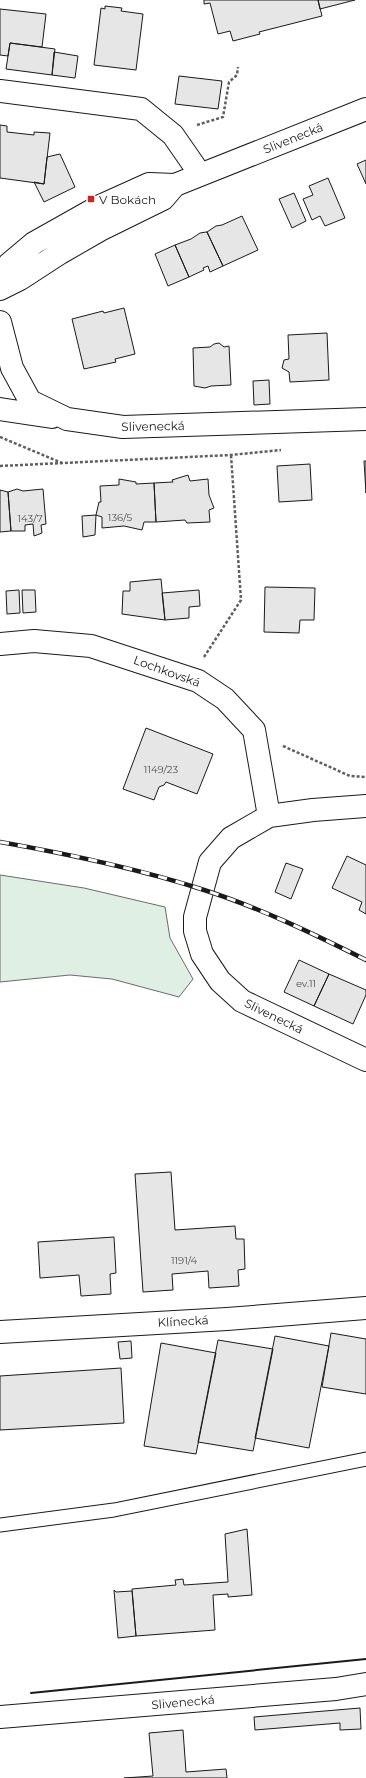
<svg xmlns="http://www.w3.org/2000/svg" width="366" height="1778" viewBox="0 0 366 1778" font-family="Montserrat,sans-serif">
	<rect width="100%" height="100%" fill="#fff"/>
	<!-- green -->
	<path fill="#e0efe3" stroke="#6a6a6a" d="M0,875L84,888L165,907L170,938L193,979L179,997L112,979L70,975L0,982Z"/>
	<!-- building -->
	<path fill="#e6e6e6" stroke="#1a1a1a" d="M204,0H318L322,16L259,32L260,34L233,41L230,31L218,34L210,3L204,4Z
		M318,0H355L320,9Z
		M105,6L122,8L121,11L143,14L136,70L94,65L101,8L105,9Z
		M0,9L46,14L42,47L10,43L8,56L0,55Z
		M10,43L55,49L52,75L6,69Z
		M54,52L78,56L75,78L52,75Z
		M179,76L222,81L218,109L175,104Z
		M0,125L7,126V132L34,135V132L50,133L44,184L0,178Z
		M60,154L75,187L44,202L34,182L44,184L47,157Z
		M366,160V184L357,164Z
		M328,178L345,218L325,226L320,216L312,220L303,199L313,195L309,186Z
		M294,193L306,221L292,228L279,199Z
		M242,216L258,250L223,266L207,232L216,226L222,225Z
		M206,232H207L223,266L210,272L208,266L203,268L204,270L189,277L175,245L191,239L200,233Z
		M175,245L189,277L168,286L155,254Z
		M124,308L135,354L115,359L116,362L84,369L72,319L103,311L104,313Z
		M327,333L329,380L290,382L289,372L282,368L284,360L289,359L288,335Z
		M219,343L224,347L229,346L231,385L211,386L205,388L194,386L193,348L210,347L214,344Z
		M269,380L270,404L254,405L253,381Z
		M364,461H366V493Z
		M310,464L312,500L279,502L277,466Z
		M188,475L190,481L208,479L209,495L214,508L209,510L210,522L187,523L185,520L156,522L154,483L173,482L172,480Z
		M119,479L136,482V484L154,483L156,522H144L142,530L124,526L102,528V517L96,515L99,502H101L100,486L119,485Z
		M17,489L23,491L43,489L46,524L41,525L42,533L34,536L33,524L25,525V531H11L8,492Z
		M0,490L8,492L11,531L0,532Z
		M96,515L95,535L83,537L82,516Z
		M161,579L165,620L122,614L123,591H130V582Z
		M265,587L315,588L314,620H300L299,633L264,632Z
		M19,590L20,613L7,614L6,591Z
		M22,590H35L36,612L23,613Z
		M199,590L200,606L189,607V618L165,620L162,593Z
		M146,728L213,754L197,794L166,782L164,785L159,787L154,800L123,789Z
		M347,856L366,865V914L359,910L362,902L332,888Z
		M286,863L303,869L291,899L275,892Z
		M299,960L329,974L314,1006L284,992Z
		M329,974L366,990V995L353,1024L314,1006Z
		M171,1172L175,1230L235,1226L236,1239H244L245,1269L238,1270L239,1286L209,1288L208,1271L172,1274L173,1290L143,1292L135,1174Z
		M114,1237L116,1273L110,1274L111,1294L81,1296L79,1275L40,1278L38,1242Z
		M331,1333L366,1339V1394L322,1387Z
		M275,1336L329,1346L309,1448L255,1438Z
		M218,1340L273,1349L253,1451L198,1442Z
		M131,1341L132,1358L120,1359L118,1342Z
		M161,1343L216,1353L196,1454L144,1446Z
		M121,1368L124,1423L0,1430V1376Z
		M247,1529L252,1595L228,1597V1594L213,1595L215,1630L136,1636L132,1589L176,1585L175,1580L183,1579L184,1585L228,1582L225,1534Z
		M114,1590L116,1592L132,1591L136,1636L118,1638Z
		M360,1708L361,1729L340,1730V1723L255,1730L254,1717Z
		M183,1730L186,1772L226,1769L227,1778H124L153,1776L149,1733Z"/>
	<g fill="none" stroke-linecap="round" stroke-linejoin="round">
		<defs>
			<path id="lane" d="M0,1525L114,1510L366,1459"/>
			<path id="street" d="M0,91L141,109L173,135L200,174
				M0,322L12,368L30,401L67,419L123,427L366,419
				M0,409L52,417
				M0,644L34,641L91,646L198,681L225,699L254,730L269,816
				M366,806L313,810L269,816L231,838L210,862L195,917V931L202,954L220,981L242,1001L366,1060
				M0,1332L227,1319L366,1308
				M0,1717L336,1689L366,1684"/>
			<path id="secondary" d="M0,276L9,264L34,243L98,207L149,184L175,185L366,109
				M0,289L20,279L60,253L100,230L163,199L175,185"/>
		</defs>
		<!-- lane casing -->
		<use href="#lane" stroke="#1a1a1a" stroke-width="15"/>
		<!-- street casing -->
		<use href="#street" stroke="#1a1a1a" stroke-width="24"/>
		<!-- secondary casing -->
		<use href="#secondary" stroke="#1a1a1a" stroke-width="24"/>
		<!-- path -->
		<path stroke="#5f5f5f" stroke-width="2.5" stroke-dasharray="3 2" stroke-linecap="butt" d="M197,125L223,117L229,82L237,75L238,67
			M0,437L62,463
			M0,466L231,455L281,450
			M204,657L241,600L231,455
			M283,746L350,776L366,777"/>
		<!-- lane -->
		<use href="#lane" stroke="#fff" stroke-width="13"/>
		<!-- street -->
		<use href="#street" stroke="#fff" stroke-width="22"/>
		<!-- secondary -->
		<use href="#secondary" stroke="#fff" stroke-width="22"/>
		<defs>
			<path id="rail" d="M0,842C68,854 135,868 201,889C258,907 312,933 366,960"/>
		</defs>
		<!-- rail casing -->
		<use href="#rail" stroke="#1a1a1a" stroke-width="4.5"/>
		<!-- rail -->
		<use href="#rail" stroke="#fff" stroke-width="3" stroke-dasharray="9" stroke-linecap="butt"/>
		<!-- wall -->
		<path stroke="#1a1a1a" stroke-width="2" d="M31,1693L366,1659"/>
	</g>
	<!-- markers -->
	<rect fill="#c62828" stroke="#fff" stroke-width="1.5" x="87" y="195" width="8" height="8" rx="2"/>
	<g text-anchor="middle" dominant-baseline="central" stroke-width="3" stroke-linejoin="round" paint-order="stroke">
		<!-- number labels -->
		<g font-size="10" fill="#4d4d4d">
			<text x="120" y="517">136/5</text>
			<text x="30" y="518">143/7</text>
			<text x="161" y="769">1149/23</text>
			<text x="306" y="983">ev.11</text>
			<text x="184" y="1260">1191/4</text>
		</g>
		<!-- street labels -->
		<g font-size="12" fill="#1a1a1a" stroke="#fff">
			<text transform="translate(293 138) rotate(-22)">Slivenecká</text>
			<text transform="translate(153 426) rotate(-1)">Slivenecká</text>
			<text transform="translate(167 671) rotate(20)">Lochkovská</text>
			<text transform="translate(274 1016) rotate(26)">Slivenecká</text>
			<text transform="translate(183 1321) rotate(-3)">Klínecká</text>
			<text transform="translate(183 1702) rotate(-5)">Slivenecká</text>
		</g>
		<!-- poi labels -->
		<g font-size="12" fill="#1a1a1a" stroke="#fff" text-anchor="start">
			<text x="99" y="199">V Bokách</text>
		</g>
	</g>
</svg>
